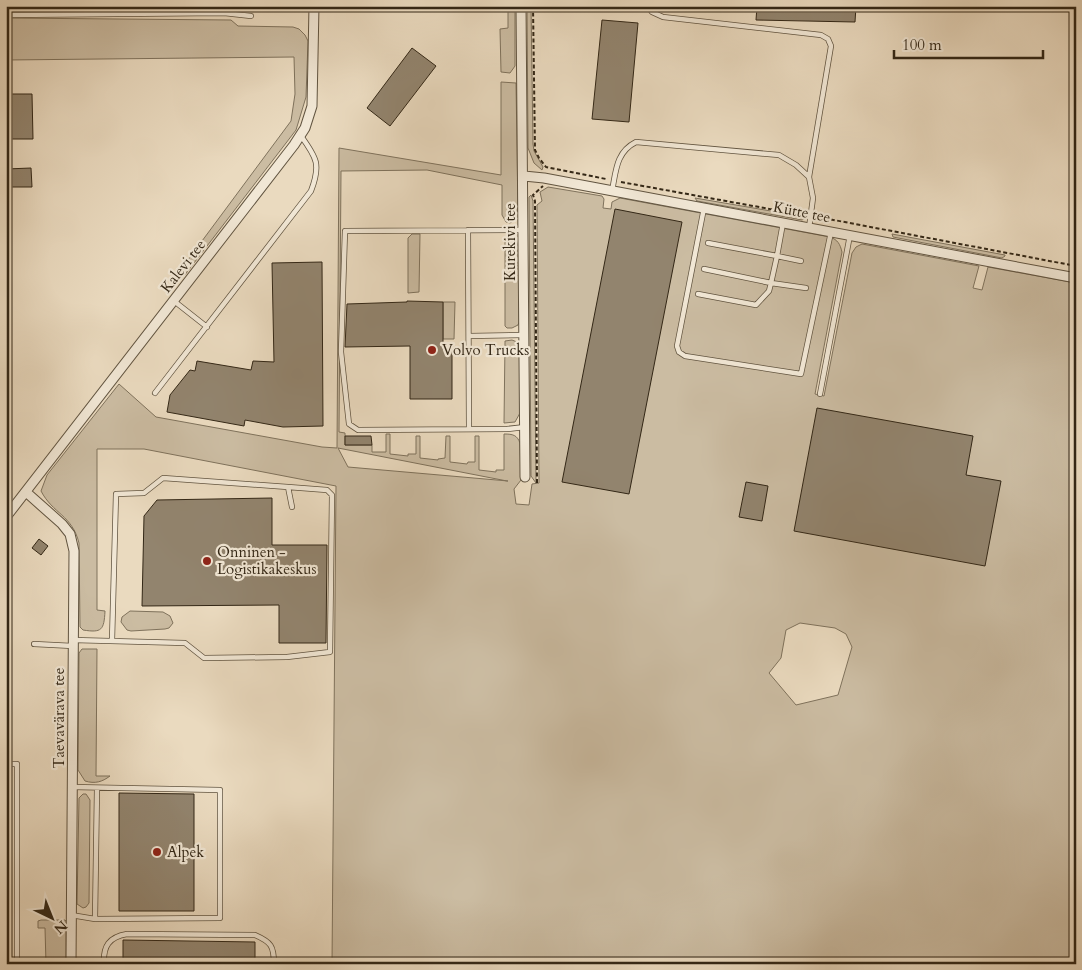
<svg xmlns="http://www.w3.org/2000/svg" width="1082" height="970" viewBox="0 0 1082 970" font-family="Cardo,serif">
	<rect width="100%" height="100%" fill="#eadabf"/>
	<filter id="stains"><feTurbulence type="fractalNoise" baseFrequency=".004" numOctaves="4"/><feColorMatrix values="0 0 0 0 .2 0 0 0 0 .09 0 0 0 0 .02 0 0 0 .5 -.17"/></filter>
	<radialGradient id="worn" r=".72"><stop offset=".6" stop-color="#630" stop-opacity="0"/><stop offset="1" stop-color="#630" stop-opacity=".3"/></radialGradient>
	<!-- green -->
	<path fill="#cbbca2" stroke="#7f725c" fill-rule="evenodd" d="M508,6H515V66L510,73L501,72L500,29L508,28Z
		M527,6H531L533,144L534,151L543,167L542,170L534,163L528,148Z
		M6,18L231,20L238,26L293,27L299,29L305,35L308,41L306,97L296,130L184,276L179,272L291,121L295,94L294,57L6,60Z
		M501,82L516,83L518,209L513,221L510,223L506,222L502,215V185L427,170L341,171L339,432L345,433V445H372V452H386V434H390V454L408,456V454H416V436H420V458L438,460V459L445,458L446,436H450V462L467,464L468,462H475V436H479V470L496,472V470H504V434C513,434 517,435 520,443L521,480L514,489L516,504L529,505L532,484L539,483L537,205L542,201L540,192L548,187L602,196L604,199L603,208L611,209L612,202L620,198L830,237C838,240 840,244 842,252L815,394L824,396L852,253L856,247L862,244L979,266L973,288L982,290L988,267L1076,283V541L1072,565L1076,575V964H332L336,486L144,449H97V610L105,611C104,630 102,633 83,630L80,627L79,543C72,515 53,514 41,491L47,475L119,384L156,417L322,447L337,448L339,148L501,175ZM338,448L507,481H508L348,467ZM800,623L835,628L846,634L852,647L838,695L796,705L769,673L781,658L786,630Z
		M531,195L533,201L536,483L531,476L529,197Z
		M695,198L806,217V218L802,220L697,201Z
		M412,234H420L419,292L408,293V238Z
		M892,234L1005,255V256L1002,258L893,237Z
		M510,235L516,239L518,246L519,322L518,325L512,328H507L505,326V242L506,238Z
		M443,302H455L454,339H443Z
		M512,340L517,342L520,347V413L515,422L504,423L505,343V341Z
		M130,611L163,612L170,616L173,623L169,628L165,629L131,631L127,630L121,622L122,617Z
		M82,649H97L96,776H110C102,782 95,784 85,781L78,770L79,653Z
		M83,794H86L90,800L89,903L86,907L83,908L77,904L79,798Z
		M41,920H65L66,921V964H46L45,928H38V921Z"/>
	<!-- building -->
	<path fill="#92846e" stroke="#332716" d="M757,6H856L855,22L756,20Z
		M602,20L638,23L629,122L592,119Z
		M412,48L436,66L390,126L367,108Z
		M6,94H32L33,139H6Z
		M31,168L32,187H6V169Z
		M615,209L682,222L629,494L562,482Z
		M322,262L323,426L283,427L245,420L244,426L167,412L170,395L190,370L195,371L197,361L251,370L253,361L274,362L272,263Z
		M407,301L443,302V350H452V399H410V346L345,347L347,304L407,302Z
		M817,408L973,436L966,475L1001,481L985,566L794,531Z
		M345,436H371L372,445H345Z
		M746,482L768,486L762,521L739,517Z
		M272,498V545H327L326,643H279V605L142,606L144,516L157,500Z
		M39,539L48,546L41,555L32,548Z
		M119,793L194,794V911H119Z
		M123,940L255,942V964H123Z"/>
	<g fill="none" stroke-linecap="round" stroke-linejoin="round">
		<defs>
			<path id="service" d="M648,6L652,12L663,17L821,35L828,39L831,46L809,177L813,198L809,228
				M6,15L224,13L251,16
				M612,191C616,171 616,152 636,142L779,155L796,165L809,177
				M704,208L677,346L679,352L685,356L801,374L831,232
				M468,230L469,428
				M522,230L345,231L341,352L349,424L358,430L507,429L525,427
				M708,243L777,256L783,223
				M704,269L771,283L777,256L801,261
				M698,294L756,305L769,291L771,283L806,288
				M174,301L207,327
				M469,336L523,335
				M155,393L311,191C321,165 317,158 301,136
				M820,394L850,235
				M1076,561V564
				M73,640L185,643L204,658L287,657L330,652L332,495L327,490L288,487
				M112,641L116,494L144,493L163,478L288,487L292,507
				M34,644L73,646
				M6,764H17V964
				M71,915L95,919L220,918V790L72,787
				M95,919L97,788
				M104,964C103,946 109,937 127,934L255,935C271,942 274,946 274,964"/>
			<path id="minor" d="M521,6L525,477
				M524,176L544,178L1076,278
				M26,492L62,524L70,534L74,551L71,964
				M6,517L294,145L305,128L312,106L314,6"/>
		</defs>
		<!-- service casing -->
		<use href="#service" stroke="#615440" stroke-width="6"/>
		<!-- minor casing -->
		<use href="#minor" stroke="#615440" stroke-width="11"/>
		<!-- path -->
		<path stroke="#332716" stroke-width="2" stroke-dasharray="4 2.5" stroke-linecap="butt" d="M533,6L535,150L539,158L546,167L606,179
			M621,182L803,215
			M818,217L1076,266
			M537,483L535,201L533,195L543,186"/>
		<!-- service -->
		<use href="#service" stroke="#f1e7d5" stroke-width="4.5"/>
		<!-- minor -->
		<use href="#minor" stroke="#f1e7d5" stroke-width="9"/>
	</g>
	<!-- markers -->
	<g fill="#8f2418" stroke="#f1e7d5" stroke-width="2">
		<circle cx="432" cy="350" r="5"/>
		<circle cx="207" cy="561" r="5"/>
		<circle cx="157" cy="852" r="5"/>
	</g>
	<g text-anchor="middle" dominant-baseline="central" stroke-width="4.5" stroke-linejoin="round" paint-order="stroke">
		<!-- street labels -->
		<g font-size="15" fill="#332716" stroke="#f1e7d5">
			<text transform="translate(802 212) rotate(11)">Kütte tee</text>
			<text transform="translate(510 242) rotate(-90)">Kurekivi tee</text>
			<text transform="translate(183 266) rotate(-52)">Kalevi tee</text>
			<text transform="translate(59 718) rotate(-90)">Taevavärava tee</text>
		</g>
		<!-- poi labels -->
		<g font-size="15" fill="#332716" stroke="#f1e7d5" text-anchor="start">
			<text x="442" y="350">Volvo Trucks</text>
			<text x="217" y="552">Onninen -<tspan x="217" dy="17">Logistikakeskus</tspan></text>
			<text x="167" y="852">Alpek</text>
		</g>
	</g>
	<!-- margin -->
	<rect width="1082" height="970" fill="none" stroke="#eadabf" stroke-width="25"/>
	<rect x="8" y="8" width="1067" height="955" fill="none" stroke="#332716" stroke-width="2.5"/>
	<rect x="12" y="12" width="1057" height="945" fill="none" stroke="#332716"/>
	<!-- north arrow -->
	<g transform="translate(52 918) rotate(137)" stroke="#f1e7d5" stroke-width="4" paint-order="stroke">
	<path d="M0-4L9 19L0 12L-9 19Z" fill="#332716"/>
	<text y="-8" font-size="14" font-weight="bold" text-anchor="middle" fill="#332716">N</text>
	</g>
	<!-- scale -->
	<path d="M894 50v8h149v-8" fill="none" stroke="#332716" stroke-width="2.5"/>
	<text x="902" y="50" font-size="15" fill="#332716" stroke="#f1e7d5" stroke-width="4" paint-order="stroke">100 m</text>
	<rect width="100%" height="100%" filter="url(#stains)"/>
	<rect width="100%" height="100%" fill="url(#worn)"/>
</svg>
